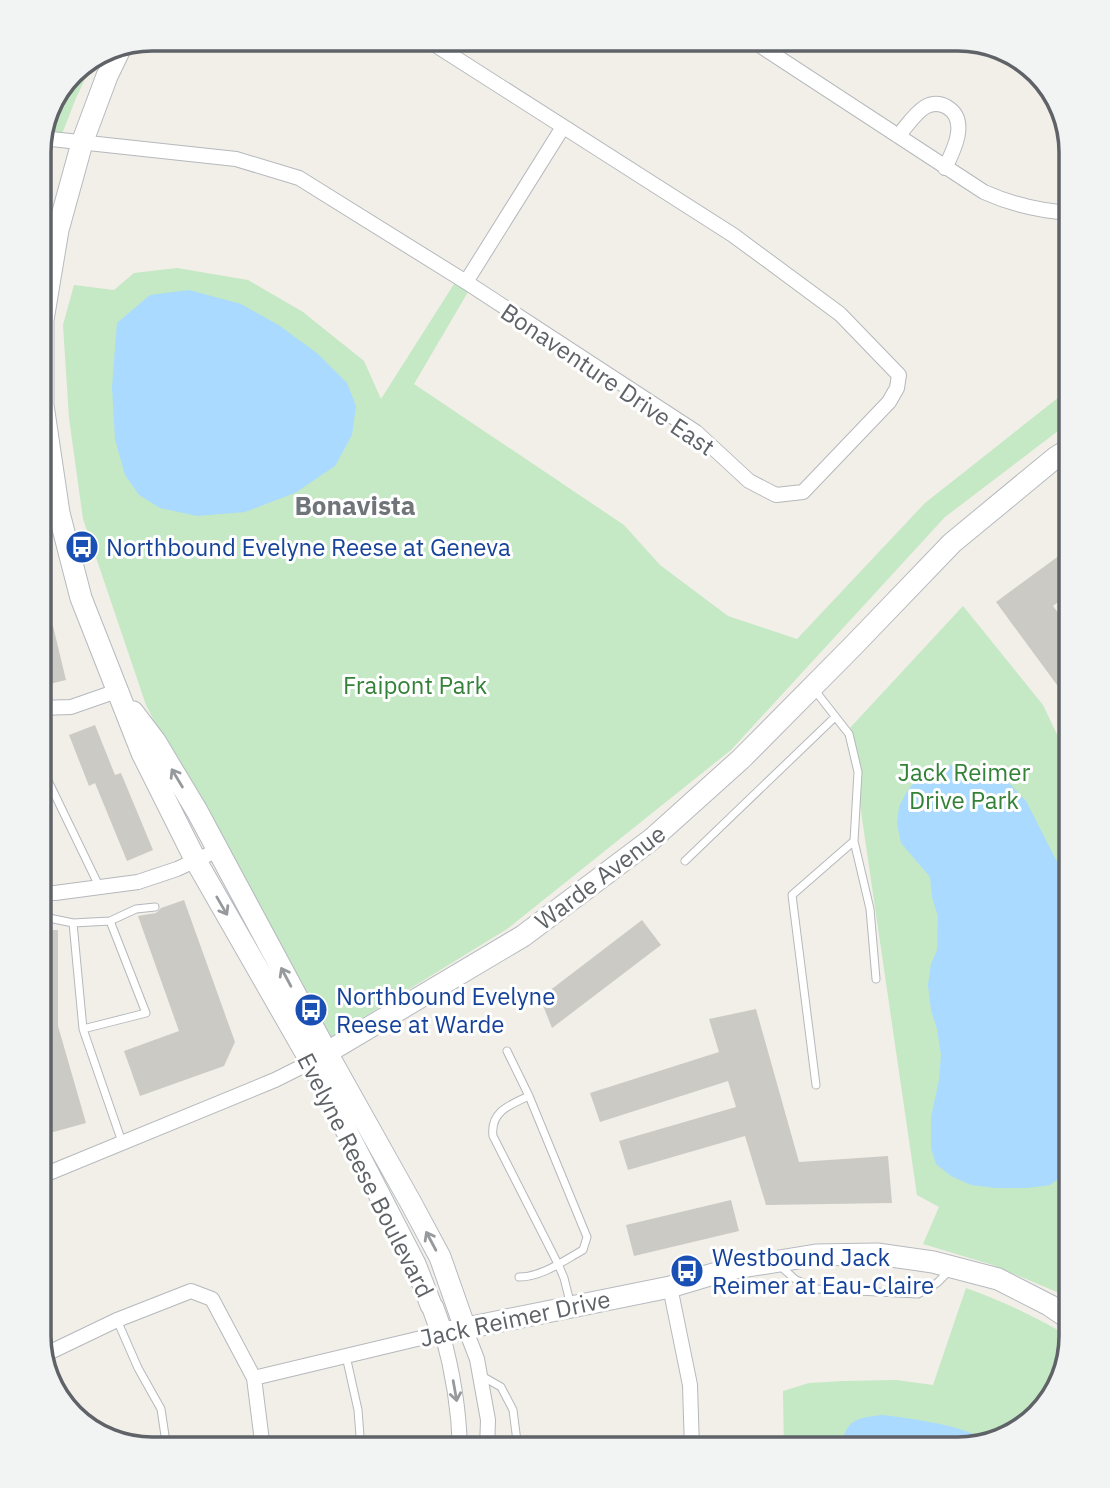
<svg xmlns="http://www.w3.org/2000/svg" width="1110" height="1488" viewBox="0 0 1110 1488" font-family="'IBM Plex Sans',sans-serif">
	<rect width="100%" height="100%" fill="#f1efe8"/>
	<!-- green -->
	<path fill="#c5e8c5" d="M94,60L76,98L62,134L45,132L77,67Z
		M177,268L248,280L303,312L364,361L381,399L454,284L468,292L414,384L624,525L660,565L728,616L797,639L925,503L1059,397L1071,374V421L945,517L731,750L507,929L320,1044L146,705L83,519L69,418L63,325L74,285L114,290L134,273Z
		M963,606L1043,705L1071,764V1298L993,1265L923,1244L939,1207L917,1195L849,729Z
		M966,1288C1004,1302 1037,1317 1071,1338L1057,1393L1015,1434L959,1449H784L783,1391L809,1383L843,1381L896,1380L933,1385Z"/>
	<!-- water -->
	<path fill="#aadaff" d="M189,290L241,304L280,326L318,354L347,383L356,406L352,435L335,466L295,493L245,512L197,516L160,508L139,495L125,475L115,439L112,387L117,323L150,295Z
		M941,765L968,766L1007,781L1026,801L1071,889V1170L1050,1185L1027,1188H996L971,1185L951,1176L936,1164L931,1148V1117L939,1080L941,1055L937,1029L931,1010L928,985L931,964L937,950L938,917L932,897L930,877L901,843L897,824L899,807L906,793L921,773Z
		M883,1415C919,1420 957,1424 989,1441L959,1449H841C846,1419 855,1418 883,1415Z"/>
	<!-- building -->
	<path fill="#cccac5" d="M1071,547V592L1053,606L1071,630V704L996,602Z
		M43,601L49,627L53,626L66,680L41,686L39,675V602Z
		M95,725L115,775L121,773L153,850L127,861L95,783L89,786L69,735Z
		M184,900L235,1042L224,1066L140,1096L124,1051L179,1031L138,916L156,913L161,908Z
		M642,920L661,945L552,1028L540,998Z
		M39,930H58V1026L86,1123L39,1136Z
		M756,1009L799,1162L888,1156L892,1203L766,1205L745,1136L628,1170L619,1141L736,1107L728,1081L600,1122L590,1093L719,1052L709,1019Z
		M731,1200L739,1231L634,1256L626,1225Z"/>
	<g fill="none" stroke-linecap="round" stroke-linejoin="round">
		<defs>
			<path id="lane" d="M813,688L849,734L858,772L854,841L792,895L816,1085
				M39,762L99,886
				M854,841L870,909L876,979
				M685,861L835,717
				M39,918H49L73,923L110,921L136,909L155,907
				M73,923L83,1029L122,1142
				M83,1029L146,1013L110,921
				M507,1051L529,1096
				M779,1265L796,1280L817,1289L918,1294L937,1283L950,1270
				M519,1277C542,1277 563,1261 583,1250L587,1237L529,1096C509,1105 490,1112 493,1136L558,1264L564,1278L571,1306
				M117,1320L138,1368L161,1409L167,1449
				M346,1356L358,1410L361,1449
				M480,1375L501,1387L513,1410L518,1449"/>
			<path id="street" d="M750,39L984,192C1013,205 1040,211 1071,213
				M898,136C906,127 915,113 925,107C932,103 940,103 947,107C969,120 954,150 945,168
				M42,138L236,159L299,178L466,282L696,432L749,481L776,495L803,492L889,402L897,388L899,375L840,314L733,235L426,39
				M466,282L563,127
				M39,514L59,513
				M39,708L71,707L117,691
				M39,893H55L138,882L177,869L218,850
				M39,1177L275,1080L311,1062
				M670,1287L690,1385L692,1449
				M465,1328L477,1359L488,1420L487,1449
				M44,1355L117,1320L191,1291L212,1299L254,1378L263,1449
				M254,1378L442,1333C453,1372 459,1410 460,1449"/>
			<path id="secondary" d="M119,51L107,76L82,143L58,230L43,320V405L59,513L81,598L142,753L196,861L311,1062L415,1264L431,1305L433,1308L442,1333L670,1287L730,1269L816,1255L877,1254L933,1262L998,1279L1049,1305L1071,1320
				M133,712L155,741L197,811L327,1053L411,1203L440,1257L465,1328
				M311,1062L523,936L652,839L741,759L853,646L952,543L1055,458L1071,448"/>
		</defs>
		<!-- lane casing -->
		<use href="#lane" stroke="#b5b8bc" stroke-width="9"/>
		<!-- street casing -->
		<use href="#street" stroke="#b5b8bc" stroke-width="16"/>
		<!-- secondary casing -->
		<use href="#secondary" stroke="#b6babf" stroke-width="23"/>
		<!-- lane -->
		<use href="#lane" stroke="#fff" stroke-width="7"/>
		<!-- street -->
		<use href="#street" stroke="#fff" stroke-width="14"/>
		<!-- secondary -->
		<use href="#secondary" stroke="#fff" stroke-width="21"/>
	</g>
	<!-- one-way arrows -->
	<defs><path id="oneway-shaft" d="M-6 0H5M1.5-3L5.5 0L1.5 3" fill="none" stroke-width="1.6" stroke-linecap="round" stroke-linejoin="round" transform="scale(1.75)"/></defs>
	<g stroke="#979a9d">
		<use href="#oneway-shaft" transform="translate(177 778) rotate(-121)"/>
		<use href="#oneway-shaft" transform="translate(222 906) rotate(60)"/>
		<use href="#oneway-shaft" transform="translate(286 977) rotate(-118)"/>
		<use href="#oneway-shaft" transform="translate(431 1241) rotate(-118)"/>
		<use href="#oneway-shaft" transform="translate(455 1391) rotate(80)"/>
	</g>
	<!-- icons -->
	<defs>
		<symbol id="bus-disc" viewBox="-11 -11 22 22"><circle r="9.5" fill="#1a4fb4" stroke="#fff"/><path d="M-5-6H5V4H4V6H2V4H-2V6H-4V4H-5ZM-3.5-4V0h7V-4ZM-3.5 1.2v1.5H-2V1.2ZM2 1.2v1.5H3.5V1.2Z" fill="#fff"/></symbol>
	</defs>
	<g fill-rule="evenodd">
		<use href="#bus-disc" x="63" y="528" width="38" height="38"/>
		<use href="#bus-disc" x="292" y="991" width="38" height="38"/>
		<use href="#bus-disc" x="668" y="1252" width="38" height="38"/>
	</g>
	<g text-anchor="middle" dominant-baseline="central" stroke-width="6" stroke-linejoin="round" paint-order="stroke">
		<!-- street labels -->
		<g font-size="24" fill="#5f6368" stroke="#fff">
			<text transform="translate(608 379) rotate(34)">Bonaventure Drive East</text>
			<text transform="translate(600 877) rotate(-37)">Warde Avenue</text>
			<text transform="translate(366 1175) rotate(63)">Evelyne Reese Boulevard</text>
			<text transform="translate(515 1318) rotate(-12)">Jack Reimer Drive</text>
		</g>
		<!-- transit labels -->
		<g font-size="24" fill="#164399" stroke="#fff" text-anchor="start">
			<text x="106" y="547">Northbound Evelyne Reese at Geneva</text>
			<text x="336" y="996">Northbound Evelyne<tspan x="336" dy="28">Reese at Warde</tspan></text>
			<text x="712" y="1257">Westbound Jack<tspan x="712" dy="28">Reimer at Eau-Claire</tspan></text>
		</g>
		<!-- park labels -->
		<g font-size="24" fill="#348238" stroke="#fff">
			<text x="415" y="685">Fraipont Park</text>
			<text x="964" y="772">Jack Reimer<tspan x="964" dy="28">Drive Park</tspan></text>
		</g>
		<!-- neighbourhood labels -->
		<g font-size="26" font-weight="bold" fill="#70757a" stroke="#fff">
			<text x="355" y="505">Bonavista</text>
		</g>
	</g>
	<!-- crop -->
	<path d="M0 0H1110V1488H0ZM152 51H958A101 101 0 0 1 1059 152V1336A101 101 0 0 1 958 1437H152A101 101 0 0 1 51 1336V152A101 101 0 0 1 152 51Z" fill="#f2f3f3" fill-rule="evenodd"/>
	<path fill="none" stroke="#5f6368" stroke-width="3.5" d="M152 51H958A101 101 0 0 1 1059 152V1336A101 101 0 0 1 958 1437H152A101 101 0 0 1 51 1336V152A101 101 0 0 1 152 51Z"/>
</svg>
